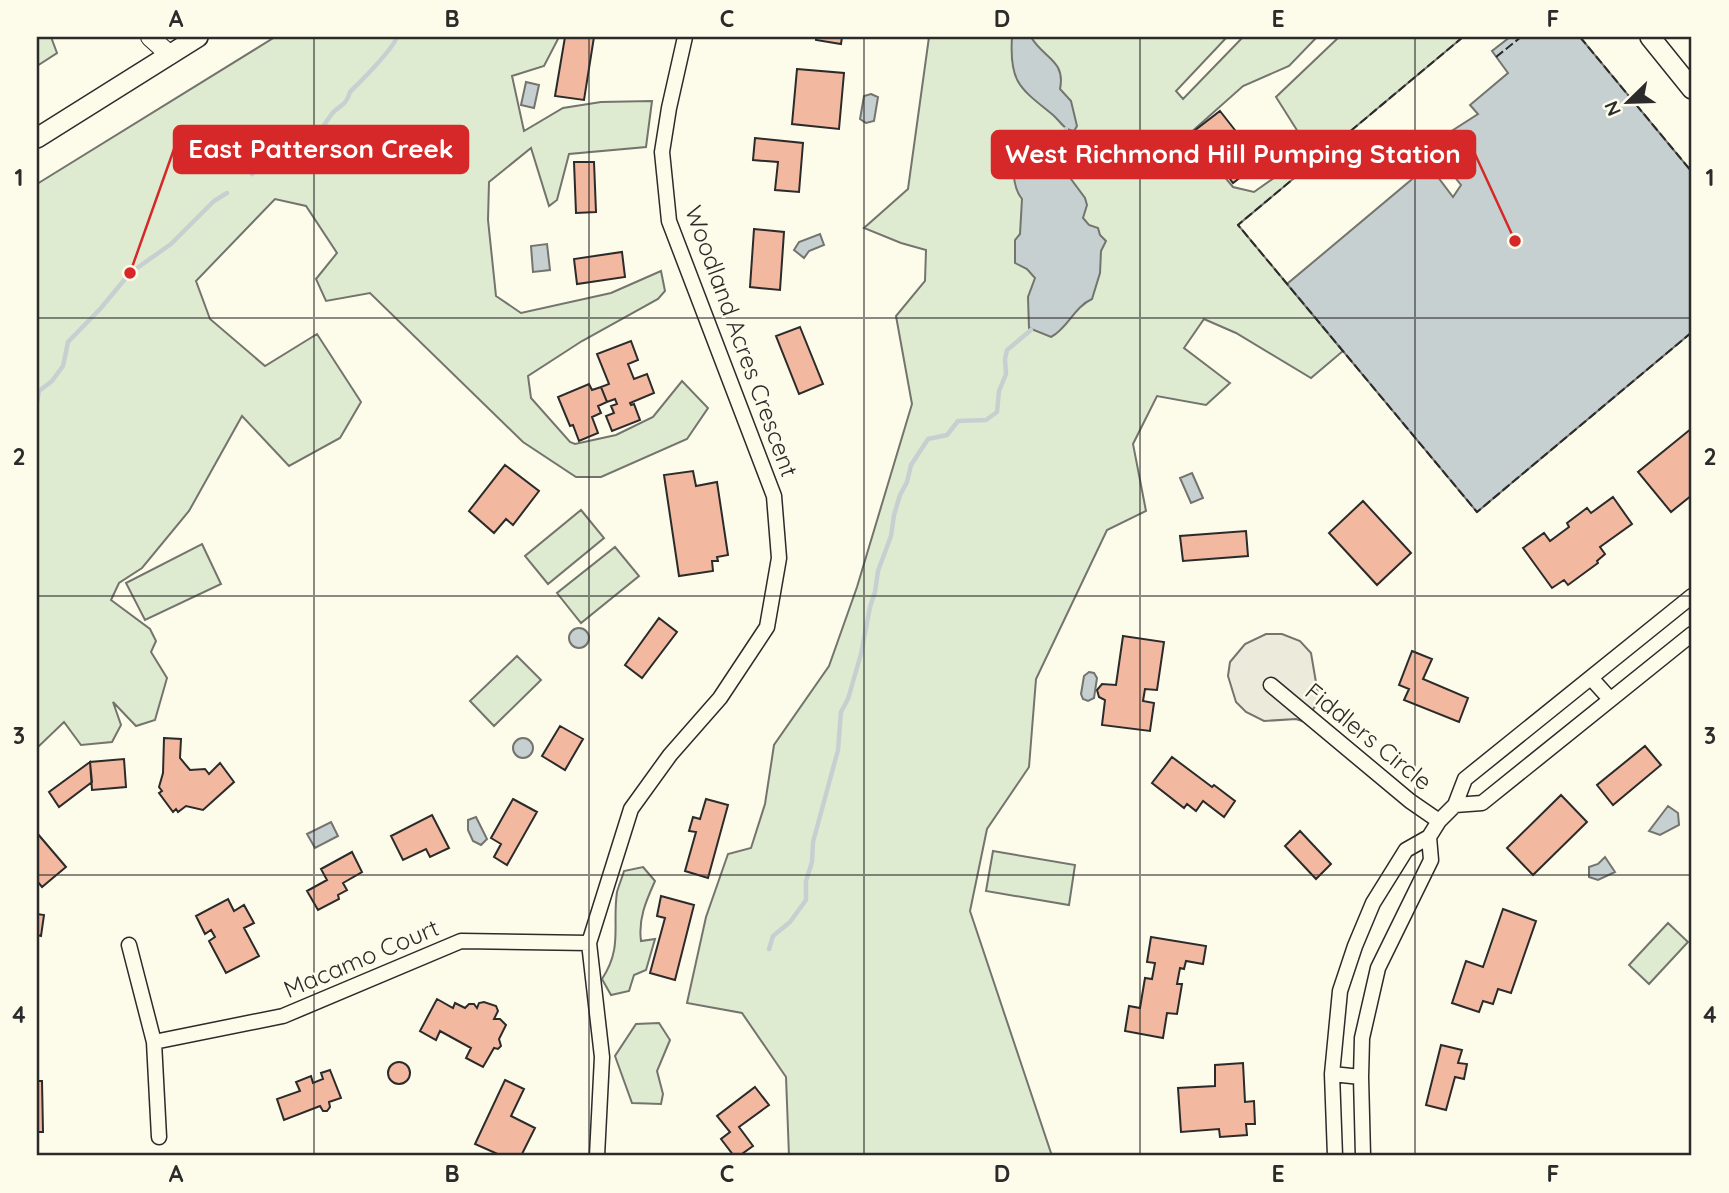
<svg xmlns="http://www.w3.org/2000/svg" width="1729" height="1193" viewBox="0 0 1729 1193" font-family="Quicksand,sans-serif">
	<rect width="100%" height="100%" fill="#fdfbea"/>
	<!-- green -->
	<path fill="#deebd1" stroke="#74746e" stroke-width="2" d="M37,37H51L57,53L37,66Z
		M275,37H559L544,66L512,76L524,131L563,108L601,102L652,101L646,147L569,154L557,200L549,206L531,148L489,182L488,220L496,296L521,313L611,293L661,271L665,291L658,299L582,341L528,376L531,398L570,442L575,444L616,435L653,417L682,381L708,408L687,439L601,477H576L523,442L370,293L326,301L316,279L337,253L306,206L275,199L196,281L210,319L265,366L317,334L361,402L340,438L289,466L242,416L189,511L142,568L119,583L111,600L150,629L156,641L151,652L167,678L155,720L136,726L113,702L121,725L112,742L81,745L64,722L37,748V184Z
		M929,37H1227L1176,91L1183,99L1243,37H1317L1289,66L1243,86L1189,134L1233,187L1254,192L1281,173L1300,135L1276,97L1339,37H1463L1238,225L1343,351L1311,378L1236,333L1204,319L1184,348L1230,383L1206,405L1157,396L1133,444L1146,511L1107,530L1036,679L1029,767L987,829L970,911L1052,1156H789L786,1077L742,1013L687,1003L706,917L728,854L751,848L765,804L774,745L829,666L857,587L912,404L896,316L925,281L926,250L901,243L864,228L908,189Z
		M581,510L604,538L548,584L525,556Z
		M202,544L221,584L145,620L126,583Z
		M615,547L639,576L581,623L557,593Z
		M517,656L541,680L494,726L470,701Z
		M993,851L1075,865L1069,905L986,891Z
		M643,867L655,881C646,901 638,919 641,941L655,939L646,970L634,975L629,991L611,995L602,979C623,947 612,926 617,892C619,885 622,878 624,871Z
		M1668,923L1688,942L1649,984L1629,965Z
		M659,1023L670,1040L657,1071L663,1094L661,1104L632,1103L615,1056L636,1024Z"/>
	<!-- parking -->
	<path fill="#eceadb" stroke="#74746e" stroke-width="2" d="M1266,634H1282L1300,641L1311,653L1319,700L1305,722L1296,719L1264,721L1246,712L1236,702L1228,676L1230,662L1245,644Z"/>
	<!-- water -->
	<path fill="#c7d0d0" stroke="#74746e" stroke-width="2" d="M1012,37H1031C1043,58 1066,60 1060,89L1071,101L1077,126L1074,131C1064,130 1061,122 1053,115C1020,88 1009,83 1012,37Z
		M1510,37H1580L1692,172V332L1477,512L1287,284L1423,170L1431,168L1453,197L1461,185L1446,166L1450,132L1478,114L1470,105L1508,73L1492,51Z
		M526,82L539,85L534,108L521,105Z
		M871,94L878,97L874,121L866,123L860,119L864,96Z
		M1029,136L1063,157L1071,179L1085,198L1087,205L1083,218L1089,225L1098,228L1100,235L1106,241L1101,251L1100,273L1092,299C1074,307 1068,328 1051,337L1029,328L1028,297L1035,278L1027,269L1015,263V240L1020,234L1022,199C1010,184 1015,163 1012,144L1018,137Z
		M820,234L824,245L809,251L804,258L794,250L799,242Z
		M547,244L550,270L533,272L531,246Z
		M1192,473L1203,498L1191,503L1180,478Z
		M569 638a10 10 0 1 1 20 0a10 10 0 1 1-20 0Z
		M1089,672L1094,673L1097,678L1094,698L1088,701L1083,699L1081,694L1084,676Z
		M513 748a10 10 0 1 1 20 0a10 10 0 1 1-20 0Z
		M1668,806L1678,813L1679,825L1660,835L1649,831Z
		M476,817L487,839L481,845L473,841L468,830V820Z
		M331,822L338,836L315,848L307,834Z
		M1605,857L1615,872L1598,880L1589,877V867L1598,864Z"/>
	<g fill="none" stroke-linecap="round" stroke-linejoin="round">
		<!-- stream -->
		<path stroke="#c7d0d0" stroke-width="4.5" d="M1052,152L1065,135L1066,129
			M252,174L296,135L316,136C322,129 326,122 331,115C338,105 346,107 350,92C363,79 391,52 397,37
			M37,402L39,391L52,381L63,366L68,342L101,308L130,273L171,244L214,201L227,193
			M769,949L773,936L790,922L806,900V881L812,862L813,842L838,750L841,712L848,699L861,654L870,607L875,592L878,571L891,536L894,515L900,495L907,482L911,465L928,439L947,435L958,421L986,420L997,412L999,391L1006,374L1005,359L1007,350L1031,330"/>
	</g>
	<!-- building -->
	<path fill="#f2b8a0" stroke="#2b2b2b" stroke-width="2" d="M565,37H594L584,100L555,96Z
		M816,37H842L841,44L816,40Z
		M797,69L844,73L839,129L792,124Z
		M1220,111L1260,162L1233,183L1194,131Z
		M755,138L803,143L799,192L775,190L778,162L753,160Z
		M574,162H594L596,212L576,213Z
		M754,229L784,232L780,290L750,287Z
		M622,252L625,277L577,284L574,259Z
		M800,327L823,384L799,394L776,336Z
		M631,341L638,360L628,364L634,379L647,374L654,393L630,403L631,405L634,404L640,420L612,431L606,416L614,413L611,406L617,404L615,399L607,402L601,387L609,384L597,354Z
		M589,384L592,390L601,387L607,402L598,406L601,413L592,417L598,433L579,441L573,425L570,426L558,397Z
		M1692,428V495L1671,512L1638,472Z
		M505,465L539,491L513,525L506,519L494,533L469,511Z
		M693,471L696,486L717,482L728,555L717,557L718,561H712L713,571L679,576L664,475Z
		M1613,497L1632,524L1600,547L1605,554L1597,561L1598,563L1568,585L1564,580L1552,588L1523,548L1544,533L1550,541L1569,527L1567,523L1587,508L1591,513Z
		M1363,501L1411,553L1377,585L1329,533Z
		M1246,531L1248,556L1183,561L1180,536Z
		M659,618L677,632L642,678L625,665Z
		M1123,636L1164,642L1157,690L1145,689L1143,701L1154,703L1150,731L1102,725L1105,700L1099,697L1097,690L1102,684L1116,685Z
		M1412,651L1432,659L1423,679L1468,698L1459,722L1404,700L1409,689L1399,685Z
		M560,726L583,739L565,770L542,756Z
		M164,738L181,739L180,758L190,770L205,769L209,774L220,763L234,782L203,810L186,806L178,812L176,809L173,812L159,793L162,791L159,787L163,773Z
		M1645,746L1661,765L1613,805L1597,785Z
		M1172,757L1212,787L1214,785L1235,801L1224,817L1203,801L1196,811L1187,804L1184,808L1152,783Z
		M124,759L126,787L92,790L90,762Z
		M90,762L92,782L59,807L49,792Z
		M1561,795L1587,822L1533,875L1507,848Z
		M513,799L537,812L507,865L494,857L501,844L491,838Z
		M706,799L728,805L708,878L685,871L696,832L689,831L693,817L700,819Z
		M432,815L449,848L430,857L426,849L403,860L391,836Z
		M1300,831L1331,864L1316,879L1285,846Z
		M37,833L66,867L42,887L37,881Z
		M352,852L362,872L343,883L347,890L338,895L339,899L318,910L307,891L327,880L321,869Z
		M661,896L694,905L675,980L650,973L665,918L657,916Z
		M228,899L234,911L244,905L254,923L244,928L259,956L226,973L209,941L215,937L211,930L205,934L196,916Z
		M1503,909L1536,921L1511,993L1498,989L1493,1004L1483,1001L1479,1012L1452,1003L1466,961L1483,967Z
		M37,914L44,915L41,936L37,935Z
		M1151,937L1206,946L1203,964L1186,961L1184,969L1180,968L1177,984H1182L1177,1014L1167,1013L1163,1038L1125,1031L1129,1006L1140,1008L1145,978L1152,979L1155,963L1147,962Z
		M437,999L453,1008L455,1003L465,1008L469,1004H474L477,1008L479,1003L484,1002L496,1006L498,1011L494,1019H500L506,1025L499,1039L501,1046L498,1049L494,1048L483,1067L466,1058L471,1048L440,1031L436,1040L420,1031Z
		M1441,1045L1462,1050L1458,1063L1467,1064L1464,1079L1455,1077L1446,1110L1426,1105Z
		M388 1073a11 11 0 1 1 22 0a11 11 0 1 1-22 0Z
		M1243,1063L1245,1102L1254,1101L1255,1124H1246L1247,1135L1220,1137L1219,1129L1181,1132L1178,1088L1215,1086V1065Z
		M330,1070L341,1098L329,1102L330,1107L327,1111H323L320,1106L284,1120L277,1099L300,1091L296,1082L311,1076L313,1083L323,1079L321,1073Z
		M505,1080L524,1089L511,1116L535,1128L521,1156H502L475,1144Z
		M37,1081H42L43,1132H37Z
		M755,1087L769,1105L739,1127L753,1146L739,1156H734L721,1139L730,1132L717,1116Z"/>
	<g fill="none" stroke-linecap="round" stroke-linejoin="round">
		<defs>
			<path id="minor" d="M1591,678L1610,699
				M1271,685L1410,801L1439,821
				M1455,805L1482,803L1692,634
				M129,945L154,1042L283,1016L461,941L589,943
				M154,1042L159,1137
				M1332,1074L1361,1077
				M597,1156L602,1057L589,943L631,809L670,755L720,698L767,627L779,558L774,496L669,221L662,152L669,108L685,37
				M1335,1156L1332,1074L1340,991L1355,946L1373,903L1406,850L1429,837L1439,821L1455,805L1465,779L1692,596
				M1363,1156L1361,1077L1362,1038L1378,968L1431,860L1429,837"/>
			<path id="tertiary" d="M150,37L170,55"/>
			<path id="secondary" d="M1650,37L1692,89
				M37,138L198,37"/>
		</defs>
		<!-- minor casing -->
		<use href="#minor" stroke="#2b2b2b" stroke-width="17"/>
		<!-- tertiary casing -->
		<use href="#tertiary" stroke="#2b2b2b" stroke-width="20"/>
		<!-- secondary casing -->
		<use href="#secondary" stroke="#2b2b2b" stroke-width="22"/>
		<!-- minor -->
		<use href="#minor" stroke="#fdfbea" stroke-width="14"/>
		<!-- tertiary -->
		<use href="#tertiary" stroke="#fdfbea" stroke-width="18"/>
		<!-- secondary -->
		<use href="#secondary" stroke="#fdfbea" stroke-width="19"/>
		<!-- fence -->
		<path stroke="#2b2b2b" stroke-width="2" stroke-dasharray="9 3.5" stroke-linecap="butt" d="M1463,37L1238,225L1477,512L1692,332
			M1580,37L1692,172
			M1496,57L1521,37"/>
	</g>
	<!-- grid -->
	<path fill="none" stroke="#2b2b2b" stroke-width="2" stroke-opacity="0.55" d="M314,37V1156M589,37V1156M864,37V1156M1140,37V1156M1415,37V1156M37,318H1692M37,596H1692M37,875H1692"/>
	<g text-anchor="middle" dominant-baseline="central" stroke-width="5" stroke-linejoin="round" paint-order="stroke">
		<!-- street labels -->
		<g font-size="24" fill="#2b2b2b" stroke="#fdfbea">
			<text transform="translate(742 341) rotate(70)">Woodland Acres Crescent</text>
			<text transform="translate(1369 736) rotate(39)">Fiddlers Circle</text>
			<text transform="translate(361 958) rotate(-23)">Macamo Court</text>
		</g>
	</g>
	<!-- callouts -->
	<path fill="none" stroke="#d62828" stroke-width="2.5" d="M130 273L174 149M1515 241L1475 154"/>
	<g fill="#d62828" stroke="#fdfbea" stroke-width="2.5">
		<circle cx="130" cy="273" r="7"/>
		<circle cx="1515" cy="241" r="7"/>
	</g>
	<g fill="#d62828" stroke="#d62828" stroke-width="2.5">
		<rect x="174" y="126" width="294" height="47" rx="7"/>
		<rect x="992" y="131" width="483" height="47" rx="7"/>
	</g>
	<g font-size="26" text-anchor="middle" font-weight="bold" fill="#fff">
		<text x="321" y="158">East Patterson Creek</text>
		<text x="1233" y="163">West Richmond Hill Pumping Station</text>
	</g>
	<!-- border -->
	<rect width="1729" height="1193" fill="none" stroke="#fdfbea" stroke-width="77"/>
	<!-- north arrow -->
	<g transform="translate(1628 102) rotate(247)" stroke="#fdfbea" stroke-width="5" paint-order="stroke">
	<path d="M0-5L12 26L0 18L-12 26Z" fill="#2b2b2b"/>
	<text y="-10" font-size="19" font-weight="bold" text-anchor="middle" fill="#2b2b2b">N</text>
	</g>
	<rect x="38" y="38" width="1652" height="1116" fill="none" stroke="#2b2b2b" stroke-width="2.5"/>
	<g font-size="23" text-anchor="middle" font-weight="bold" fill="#2b2b2b">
		<text x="176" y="27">A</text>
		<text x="452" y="27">B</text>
		<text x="727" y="27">C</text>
		<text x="1002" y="27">D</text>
		<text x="1278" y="27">E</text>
		<text x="1553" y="27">F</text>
		<text x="19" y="186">1</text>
		<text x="1710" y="186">1</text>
		<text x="19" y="465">2</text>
		<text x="1710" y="465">2</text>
		<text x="19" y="744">3</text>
		<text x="1710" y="744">3</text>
		<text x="19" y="1023">4</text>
		<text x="1710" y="1023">4</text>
		<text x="176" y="1182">A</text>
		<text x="452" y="1182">B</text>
		<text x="727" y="1182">C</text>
		<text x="1002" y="1182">D</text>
		<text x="1278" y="1182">E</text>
		<text x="1553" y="1182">F</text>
	</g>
</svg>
